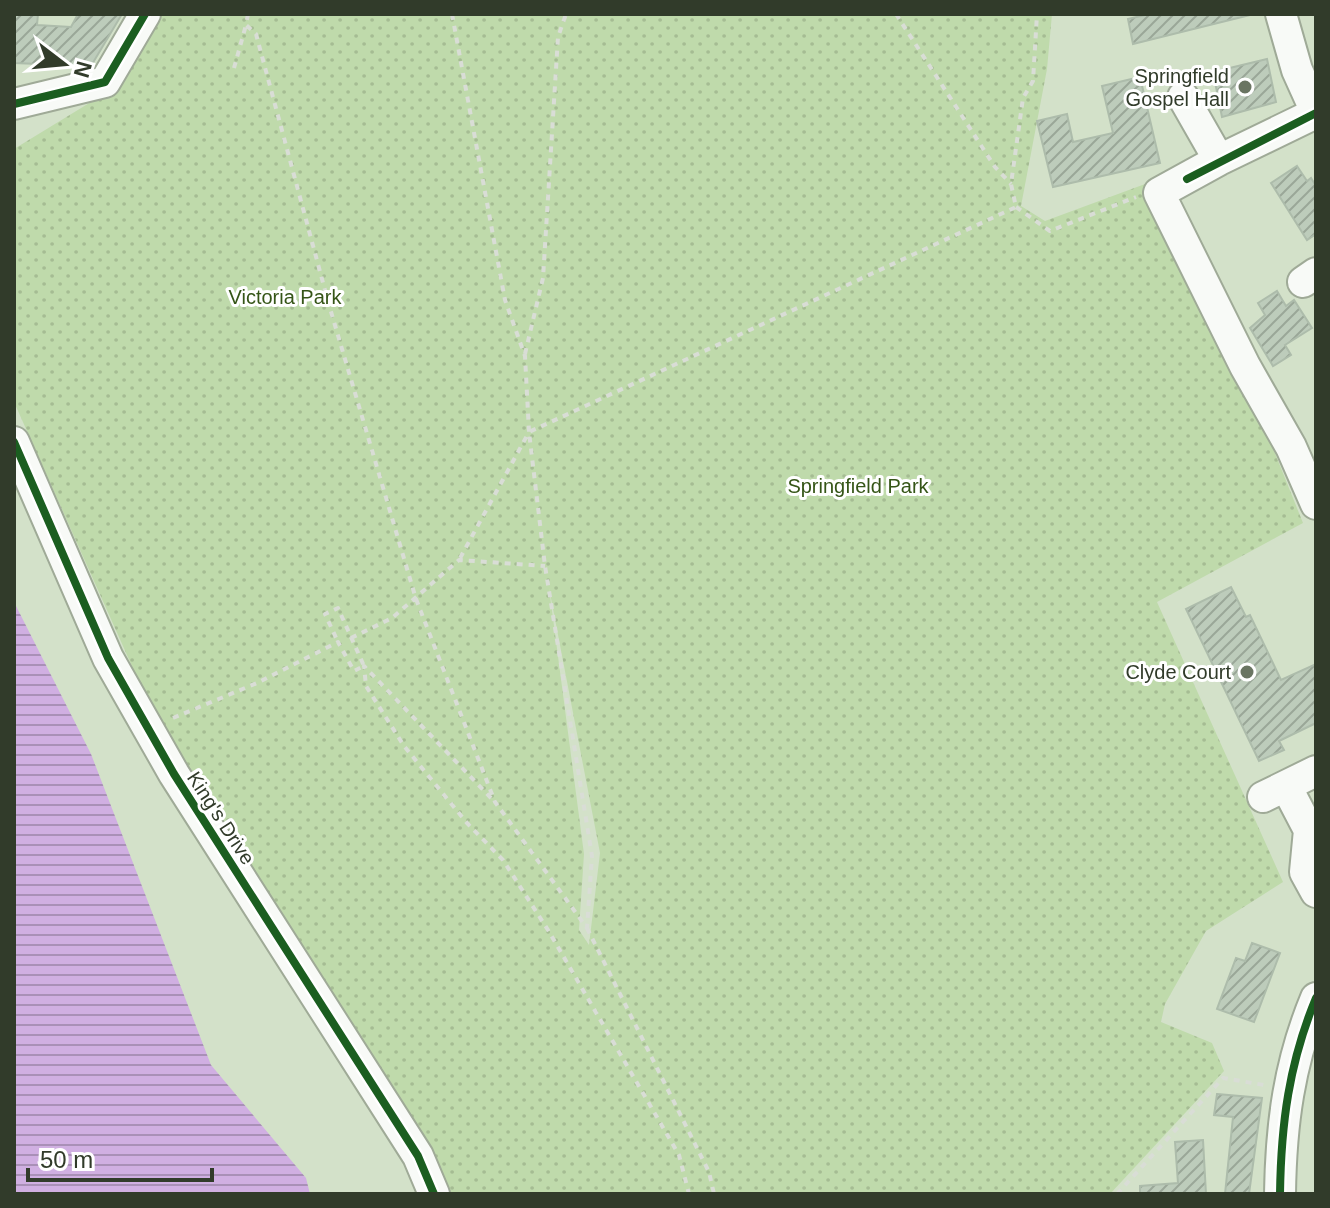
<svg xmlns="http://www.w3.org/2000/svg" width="1330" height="1208" viewBox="0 0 1330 1208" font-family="Helvetica,sans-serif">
	<defs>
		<pattern id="park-dots" width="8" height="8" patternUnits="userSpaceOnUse" patternTransform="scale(2)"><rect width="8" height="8" fill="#bfdaab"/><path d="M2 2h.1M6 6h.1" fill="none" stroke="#a5bc93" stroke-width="1.8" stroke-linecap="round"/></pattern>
		<pattern id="water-rules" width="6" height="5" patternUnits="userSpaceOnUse" patternTransform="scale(2)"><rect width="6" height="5" fill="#d0afe2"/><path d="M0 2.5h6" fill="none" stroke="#a990b7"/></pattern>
		<pattern id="building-hatch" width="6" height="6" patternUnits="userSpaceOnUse" patternTransform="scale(2)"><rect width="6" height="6" fill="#bdccbb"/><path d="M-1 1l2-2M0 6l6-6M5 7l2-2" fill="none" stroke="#9aa798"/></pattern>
	</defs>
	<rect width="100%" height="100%" fill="#d3e1c9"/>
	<!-- park -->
	<path fill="url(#park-dots)" fill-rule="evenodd" d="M156,14H1052L1047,69L1021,206L1045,221L1164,177L1303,523L1157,602L1283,882L1206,931L1165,1004L1161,1022L1212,1043L1224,1071L1110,1194H428L194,805L14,402V149L104,94ZM549,588L600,853L589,945L579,930L584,854Z"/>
	<!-- water -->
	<path fill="url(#water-rules)" d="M14,602L91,754L211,1065L306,1178L310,1194H14Z"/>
	<!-- building -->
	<path fill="url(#building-hatch)" stroke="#adbcab" stroke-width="2" d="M14,14H38L37,25L71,27L78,14H122L91,66L14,63Z
		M1149,14H1254L1133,44L1128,19Z
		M1267,59L1276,102L1222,117L1213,72Z
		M1140,77L1160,163L1053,187L1037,121L1067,114L1073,142L1113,133L1102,86Z
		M1297,166L1307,181L1311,178L1316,186V234L1307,240L1271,183Z
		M1277,291L1286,306L1294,300L1312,328L1285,345L1291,355L1273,366L1250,328L1265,315L1258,303Z
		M1231,587L1246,617L1250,615L1281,680L1316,664V723L1279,741L1284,750L1259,761L1186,609Z
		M1252,943L1280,953L1254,1022L1217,1009L1236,958L1245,961Z
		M1217,1094L1262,1098L1249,1194H1225L1233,1117L1214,1115Z
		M1203,1140L1206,1194H1140V1186L1178,1183L1175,1142Z"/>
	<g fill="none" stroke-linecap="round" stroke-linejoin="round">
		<defs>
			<path id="minor" d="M1281,14L1297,70L1316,112
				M1183,97L1219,160
				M14,104L105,82L145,14
				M1316,113L1219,160L1159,193L1245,366L1291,447L1316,504
				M1303,282L1316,273
				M14,442L108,658L174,774L418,1156L434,1194
				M1286,786L1309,830L1305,872L1316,892
				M1263,797L1316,771
				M1280,1194C1281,1124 1289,1063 1316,998"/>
		</defs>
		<!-- minor casing -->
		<use href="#minor" stroke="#9faa97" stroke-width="34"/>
		<!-- path -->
		<path stroke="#d9ddd6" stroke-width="4" stroke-dasharray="6 6" stroke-linecap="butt" d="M248,14L246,25L256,34L329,305L416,599L495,802L587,928L592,856L545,566L529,432L1016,207L1011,184L1023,98L1033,81L1037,14
			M452,14L505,300L525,356L529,432L459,560
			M896,14L995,167L1011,184
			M234,68L246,25
			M1016,207L1050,231L1136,197
			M525,354L543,278L558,37L566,14
			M351,638L392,618L459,560L545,566
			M173,718L257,683L338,642L354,671L364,666L338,608L325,614L338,642
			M491,798L364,666L366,686L404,746L467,823L503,860L548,930L679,1155L689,1194
			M587,928L709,1172L714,1194
			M1117,1194L1223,1078L1264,1085"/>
		<!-- minor -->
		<use href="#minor" stroke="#f8faf7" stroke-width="30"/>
		<defs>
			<path id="cycleway" d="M14,104L105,82L145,14
				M1187,179L1316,113
				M14,442L108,658L174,774L418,1156L434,1194
				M1280,1194C1281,1124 1289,1063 1316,998"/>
		</defs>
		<!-- cycleway casing -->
		<use href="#cycleway" stroke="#fff" stroke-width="13"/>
		<!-- cycleway -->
		<use href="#cycleway" stroke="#1b5e20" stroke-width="8"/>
	</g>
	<!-- markers -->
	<g fill="#6a7562" stroke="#fff" stroke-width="3">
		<circle cx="1245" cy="87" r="8"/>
		<circle cx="1247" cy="672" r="8"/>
	</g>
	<g text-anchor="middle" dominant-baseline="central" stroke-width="6" stroke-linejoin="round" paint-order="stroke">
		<!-- poi labels -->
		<g font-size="20" fill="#313b2a" stroke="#fff" text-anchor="end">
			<text x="1229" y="76">Springfield<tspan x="1229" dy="23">Gospel Hall</tspan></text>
			<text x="1231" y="672">Clyde Court</text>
		</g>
		<!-- park labels -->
		<g font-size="20" fill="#355517" stroke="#fff">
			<text x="285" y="297">Victoria Park</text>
			<text x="858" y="486">Springfield Park</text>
		</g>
		<!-- street labels -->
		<g font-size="20" fill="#313b2a" stroke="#fff">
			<text transform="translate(221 818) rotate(57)">King's Drive</text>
		</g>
	</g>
	<!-- border -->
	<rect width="1330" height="1208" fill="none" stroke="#313b2a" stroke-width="32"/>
	<!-- north arrow -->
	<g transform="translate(64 64) rotate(106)" stroke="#ffffff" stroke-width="6" paint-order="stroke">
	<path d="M0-6L14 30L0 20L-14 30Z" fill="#313b2a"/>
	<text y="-12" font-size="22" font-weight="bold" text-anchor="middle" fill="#313b2a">N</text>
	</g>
	<!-- scale -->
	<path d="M28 1168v12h184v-12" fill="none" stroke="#313b2a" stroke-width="4"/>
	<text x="40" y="1168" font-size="24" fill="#313b2a" stroke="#ffffff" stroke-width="6" paint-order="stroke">50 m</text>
</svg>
